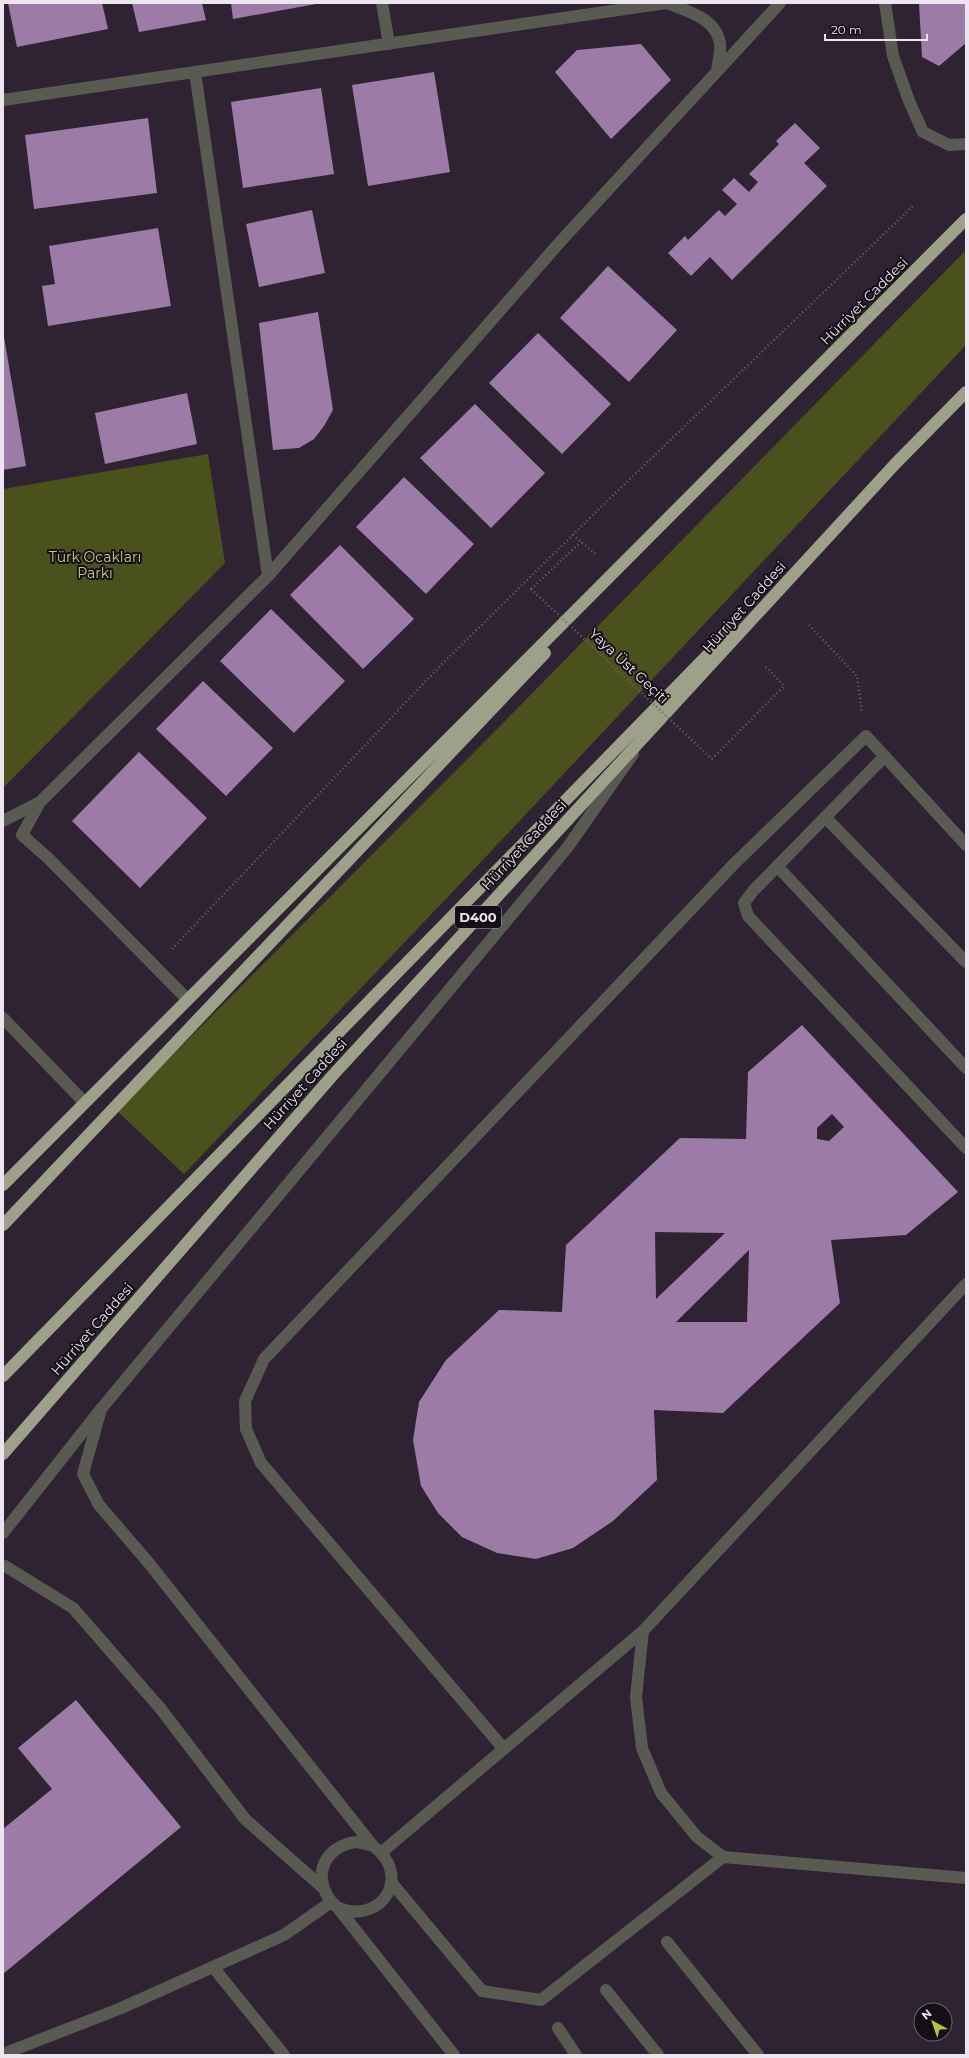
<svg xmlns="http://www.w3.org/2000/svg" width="969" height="2058" viewBox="0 0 969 2058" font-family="Montserrat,sans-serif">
	<rect width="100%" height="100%" fill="#2f2333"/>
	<!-- green -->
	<path fill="#4b511d" d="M966,250V345L480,863L184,1174L117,1111L506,720Z
		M208,454L225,563L3,788V489Z"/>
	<!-- building -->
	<path fill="#9c7ba7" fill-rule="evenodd" d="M8,3H102L108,29L17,47Z
		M132,3H202L206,20L139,32Z
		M231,3H316V4L233,19Z
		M919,3H966V43L939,66L922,57Z
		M641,44L671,80L611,139L555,72L577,50Z
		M434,72L450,172L368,186L352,85Z
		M321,88L334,174L243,188L231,102Z
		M148,118L157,193L34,209L25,135Z
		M795,123L820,148L804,163L827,186L732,280L710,257L691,276L668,253L685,236L688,240L719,210L725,216L737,204L722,190L734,178L749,192L758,182L749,174L779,144L776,141Z
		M312,210L325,273L259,287L246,224Z
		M158,228L171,306L48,326L42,286L55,284L49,246Z
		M608,266L677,330L629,382L560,318Z
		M318,312L333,410L324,426L314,439L299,448L273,450L259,323Z
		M3,331L26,466L3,470Z
		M538,333L611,404L562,454L489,383Z
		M187,393L197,444L105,464L95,413Z
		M475,404L545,473L491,528L420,458Z
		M404,477L474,544L426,594L356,527Z
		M340,545L414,619L363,669L290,595Z
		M271,609L345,681L294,733L220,661Z
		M203,681L273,748L226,796L156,729Z
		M139,752L207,818L140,888L72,821Z
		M802,1025L958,1192L906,1235L831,1240L840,1303L723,1413L654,1410L657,1480L613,1521L573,1548L536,1559L497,1553L462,1537L438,1513L421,1486L413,1440L419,1402L446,1360L499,1310L562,1312L566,1245L680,1138L746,1139L748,1072ZM832,1114L844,1127L829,1141L817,1139V1128ZM655,1232L725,1233L656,1299ZM749,1250L747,1322H676Z
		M76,1700L181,1827L3,1974V1829L52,1789L18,1748Z"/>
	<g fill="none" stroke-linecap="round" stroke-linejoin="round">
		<!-- path -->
		<path stroke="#6a606e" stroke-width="2.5" stroke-dasharray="1 3" stroke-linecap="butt" d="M573,535L597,555
			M531,589L581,542
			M809,625L857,676L862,713
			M712,759L784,686L764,665
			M172,949L443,663L601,507L914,205"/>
		<!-- lane -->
		<path stroke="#595b52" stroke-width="12" d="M885,756L753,891L744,903L748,916L966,1148
			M825,817L966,962
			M777,866L966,1068
			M3,1566H5L73,1608L160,1708L245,1819L322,1887
			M643,1631L636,1697L642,1748L661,1793L697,1837L723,1857
			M503,1748L261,1463L246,1429L245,1401L264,1359L734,864L866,736L966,845
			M373,1846C368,1845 363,1843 358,1842C350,1842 341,1846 335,1850C315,1866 319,1892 338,1908L454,2055
			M382,1852L643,1631L966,1284
			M391,1882L482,1991L541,2000L723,1857L966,1878
			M338,1908C384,1925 412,1874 373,1846L148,1562L99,1505L83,1474L101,1409L567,848L633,754
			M667,1942L758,2055
			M213,1967L284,2055
			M606,1990L658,2055
			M558,2028L576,2055
			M3,2054L119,2009L284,1935L331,1902"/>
		<!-- street -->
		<path stroke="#595b52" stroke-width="12" d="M382,3L389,44
			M667,3C687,11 716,18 720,43C721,51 718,63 717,71
			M885,3L893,56L909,101L923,132L949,145L966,144
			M195,72L268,576
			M3,100L666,3
			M40,802L22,835L49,859L187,999
			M3,821L40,802L268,576L560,242L780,3
			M3,1018L84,1102
			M3,1533L101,1409"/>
		<!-- highway -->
		<path stroke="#9da18a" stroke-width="12" d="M3,1185L966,219
			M3,1225L545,653
			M3,1376L732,630
			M3,1454L333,1075L896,463L966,392"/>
		<!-- path-bridge -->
		<path stroke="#6a606e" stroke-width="2.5" stroke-dasharray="1 3" stroke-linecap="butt" d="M531,589L712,759"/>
	</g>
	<g text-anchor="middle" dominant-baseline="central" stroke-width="4" stroke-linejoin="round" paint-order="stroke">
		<!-- shield labels -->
		<rect fill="#140f16" stroke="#aba4ad" stroke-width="1" x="455" y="906" width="46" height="22" rx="3"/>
		<g font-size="13" font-weight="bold" fill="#ece4ee">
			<text x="478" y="917">D400</text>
		</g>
		<!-- street labels -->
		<g font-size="14" fill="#ece4ee" stroke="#140f16">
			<text transform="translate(864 301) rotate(-45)">Hürriyet Caddesi</text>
			<text transform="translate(744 607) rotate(-48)">Hürriyet Caddesi</text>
			<text transform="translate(629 666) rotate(43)">Yaya Üst Geçiti</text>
			<text transform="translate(524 845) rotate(-47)">Hürriyet Caddesi</text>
			<text transform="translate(305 1084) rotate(-48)">Hürriyet Caddesi</text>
			<text transform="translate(92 1329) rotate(-49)">Hürriyet Caddesi</text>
		</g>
		<!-- park labels -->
		<g font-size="14" fill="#c1cd7c" stroke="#140f16">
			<text x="95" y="557">Türk Ocakları<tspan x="95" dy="16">Parkı</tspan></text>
		</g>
	</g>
	<!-- border -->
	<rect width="969" height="2058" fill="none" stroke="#ece4ee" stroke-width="8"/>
	<!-- north arrow -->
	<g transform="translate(933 2022) rotate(320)"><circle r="19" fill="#140f16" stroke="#6a646c"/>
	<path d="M0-3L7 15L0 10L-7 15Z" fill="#b3c24b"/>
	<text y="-6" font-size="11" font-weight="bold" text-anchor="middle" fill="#ece4ee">N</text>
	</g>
	<!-- scale -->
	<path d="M825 34v6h102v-6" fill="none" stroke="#ece4ee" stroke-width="2"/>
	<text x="831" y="34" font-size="12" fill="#ece4ee" stroke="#140f16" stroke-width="3" paint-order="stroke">20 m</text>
</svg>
